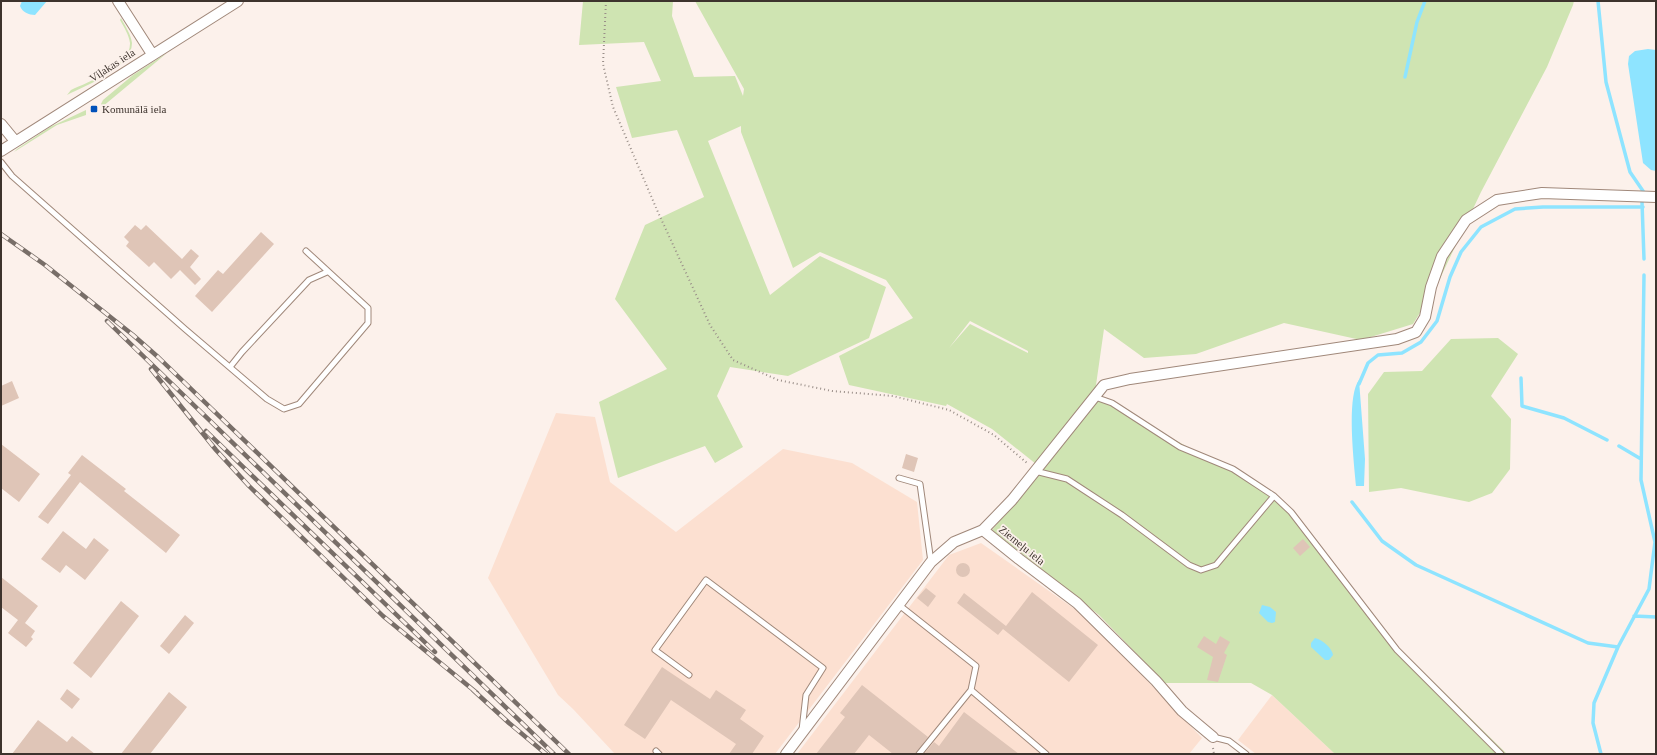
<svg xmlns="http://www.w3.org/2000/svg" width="1657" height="755" viewBox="0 0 1657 755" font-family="'Times New Roman',serif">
	<rect width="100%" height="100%" fill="#fcf1eb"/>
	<!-- built -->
	<path fill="#fce0d1" d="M556,413L595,417L610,482L676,532L783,449L852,463L917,502L923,560L775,754H615L573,709L558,695L488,578Z
		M981,543L1086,617L1202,738L1189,754H797L949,555Z
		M1272,695L1335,754H1256L1238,740Z"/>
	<!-- green -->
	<path fill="#cfe4b2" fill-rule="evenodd" d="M583,1H673L672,16L694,77L735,76L743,96L744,89L695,1H1574L1573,5L1547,67L1481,192L1436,287L1413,324L1361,340L1284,323L1196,354L1144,358L1104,329L1095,392L1132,416L1279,498L1394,643L1507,754H1335L1272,695L1251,683H1165L1099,615L992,530L1077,426L1036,464L992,429L947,404L946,406L849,385L839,356L913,318L886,280L820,252L793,268L741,132V126L708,141L770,295L820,256L886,287L869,338L788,376L730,367L717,396L743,447L715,463L705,446L618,478L599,402L667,369L615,299L645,225L704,197L677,130L632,138L616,87L661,81L644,42L579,45ZM970,321L1028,351V353L970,324L949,348Z
		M121,18C125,26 131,34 132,43C132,69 86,85 67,95L71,90C89,82 131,66 130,43C129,35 124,27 120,20Z
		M167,53L102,107L101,104L103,100L133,75Z
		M86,110V115L57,125L14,152L17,149L50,127Z
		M1498,338L1518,354L1491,396L1511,419L1510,469L1492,493L1469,502L1401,488L1369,492L1368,394L1384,372L1422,371L1451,339Z"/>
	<!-- water -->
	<path fill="#8ee4ff" d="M22,1H47L35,15C29,15 22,12 20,6Z
		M1648,49L1656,50V171L1651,170L1643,163L1628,64L1629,56L1635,51Z
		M1359,380L1365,459L1364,486H1356C1354,463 1346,397 1359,380Z
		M1262,605L1270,607L1276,612L1275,622L1272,623L1268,622L1259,613Z
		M1315,638C1323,640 1332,648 1333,655L1329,660H1325L1311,647V643Z"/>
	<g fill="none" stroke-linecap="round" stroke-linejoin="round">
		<!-- stream -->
		<path stroke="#8ee4ff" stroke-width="3.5" d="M1598,1L1606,82L1630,172L1643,191
			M1405,77L1417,22L1425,1
			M1642,202L1644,259
			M1521,378L1522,406L1564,418L1607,440
			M1359,384L1368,363L1378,355L1402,353L1421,342L1437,321L1450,277L1461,252L1481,227L1515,209L1543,207H1643
			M1619,446L1641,459
			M1352,502L1382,541L1416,565L1588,643L1618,647
			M1634,616L1656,617
			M1601,754L1593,723L1594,703L1618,647L1649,589L1655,542L1641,480L1644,275"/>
	</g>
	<!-- building -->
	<path fill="#dfc5b7" d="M135,225L141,230L146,225L182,259L191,249L199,256L190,267L201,279L195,285L180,270L171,279L154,262L149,267L126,246L129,242L124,237Z
		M261,232L274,244L212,312L195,296L218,270L223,274Z
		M12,381L19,398L1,406V386Z
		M1,444L40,474L19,502L1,488Z
		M906,454L918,458L914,472L902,468Z
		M82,455L126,489L124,491L180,535L166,553L80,482L48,524L38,517L71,475L68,473Z
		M63,531L86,549L94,538L109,550L85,580L66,565L60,573L41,559Z
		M1303,539L1310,547L1300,556L1293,548Z
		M956 570a7 7 0 1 1 14 0a7 7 0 1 1-14 0Z
		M1,577L38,606L25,623L35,631L31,637L33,639L26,647L8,633L18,620L1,607Z
		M926,588L936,596L928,607L917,598Z
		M1032,592L1098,645L1069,682L1003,629L998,635L957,603L964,593L1006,626Z
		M121,601L139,616L91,678L73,663Z
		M185,615L194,623L169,654L160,646Z
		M1204,636L1216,644L1220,636L1230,642L1224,653L1227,655L1218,682L1207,680L1213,657L1197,647Z
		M662,667L710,699L716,690L746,710L740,719L764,736L752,754H729L736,744L671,700L645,739L624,725Z
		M862,685L928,737L915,754H893L869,735L854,754H816L845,717L840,713Z
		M67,689L80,699L72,709L60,699Z
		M169,692L187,707L150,754H121Z
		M964,712L1019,754H924L934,742L939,746Z
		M38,720L67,742L72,736L95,754H12Z"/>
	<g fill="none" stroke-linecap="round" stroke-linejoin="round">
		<defs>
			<path id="lane" d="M1,162L12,176L185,329L267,399L284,409L299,404L368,323V308L306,251
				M230,367L242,352L309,280L327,272
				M1095,397L1112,403L1180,447L1233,469L1274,496L1291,512L1397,650L1501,754
				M1035,471L1067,479L1122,515L1189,565L1201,570L1216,565L1274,496
				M899,478L920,484L931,562
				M899,605L976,666L971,690L919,754
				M689,675L655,650L706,580L823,668L806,695L802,730
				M971,690L1046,754
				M1213,737L1229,741L1246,754
				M656,751L659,754"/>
			<path id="street" d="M118,1L152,54
				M1,124L15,141
				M1,151L238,1
				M983,530L1012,500L1104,385L1130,379L1397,339L1416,332L1425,317L1431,287L1442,256L1466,220L1497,200L1542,193L1656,197
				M786,754L931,562L954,542L983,530L1019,559L1077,603L1156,681L1182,711L1213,737"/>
		</defs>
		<!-- lane casing -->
		<use href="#lane" stroke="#a0887a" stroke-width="7"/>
		<!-- street casing -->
		<use href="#street" stroke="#a0887a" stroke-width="12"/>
		<!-- path -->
		<path stroke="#998e88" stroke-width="2" stroke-dasharray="1 3" stroke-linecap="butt" d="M606,1L603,64L613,107L657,210L710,325L733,360L778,380L832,391L893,396L949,410L994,435L1027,463
			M1213,748L1214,754"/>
		<!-- lane -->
		<use href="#lane" stroke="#fff" stroke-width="5"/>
		<!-- street -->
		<use href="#street" stroke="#fff" stroke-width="10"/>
		<defs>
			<path id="rail" d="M1,234L45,265L133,335L158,357L569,754
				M107,321L554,754
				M151,369L216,450L249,486L383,616L477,693
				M206,431L435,652
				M473,690L509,723L546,754"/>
		</defs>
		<!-- rail casing -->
		<use href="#rail" stroke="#786e68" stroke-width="4.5"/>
		<!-- rail -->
		<use href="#rail" stroke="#fcf1eb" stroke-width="3" stroke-dasharray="9" stroke-linecap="butt"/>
	</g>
	<!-- markers -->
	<rect fill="#0051ba" stroke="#fcf1eb" stroke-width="1.5" x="90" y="105" width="8" height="8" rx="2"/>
	<g text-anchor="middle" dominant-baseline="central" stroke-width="3.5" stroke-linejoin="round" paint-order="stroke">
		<!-- street labels -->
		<g font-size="11" fill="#3d332d" stroke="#fcf1eb">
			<text transform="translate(112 65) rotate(-33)">Viļakas iela</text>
			<text transform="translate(1022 545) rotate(39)">Ziemeļu iela</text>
		</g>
		<!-- poi labels -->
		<g font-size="11" fill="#3d332d" stroke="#fcf1eb" text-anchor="start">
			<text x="102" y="109">Komunālā iela</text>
		</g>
	</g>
	<!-- border -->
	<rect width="1657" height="755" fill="none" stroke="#3d332d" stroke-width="4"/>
</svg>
